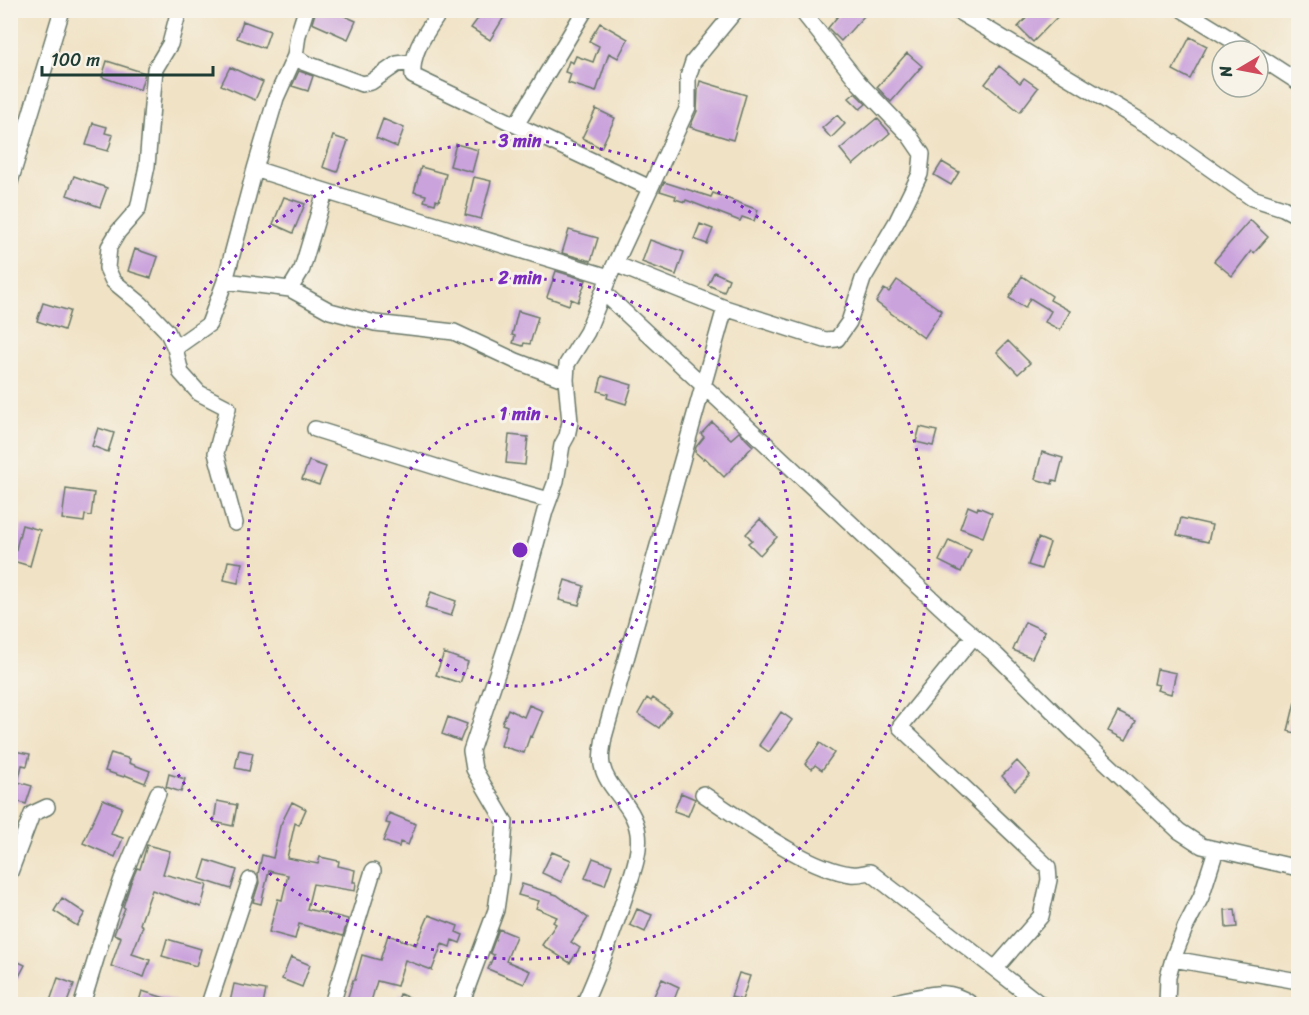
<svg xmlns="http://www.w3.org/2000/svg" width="1309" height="1015" viewBox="0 0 1309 1015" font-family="Sriracha,sans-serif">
	<rect width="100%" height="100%" fill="#f7f3e8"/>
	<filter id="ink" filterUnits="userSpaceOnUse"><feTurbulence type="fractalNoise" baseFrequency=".0167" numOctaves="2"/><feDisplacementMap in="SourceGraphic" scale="12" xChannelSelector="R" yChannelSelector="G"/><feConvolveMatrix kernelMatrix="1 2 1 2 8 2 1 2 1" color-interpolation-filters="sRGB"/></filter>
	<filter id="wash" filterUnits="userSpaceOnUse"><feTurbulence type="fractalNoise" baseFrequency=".008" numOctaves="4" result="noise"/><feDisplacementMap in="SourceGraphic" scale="24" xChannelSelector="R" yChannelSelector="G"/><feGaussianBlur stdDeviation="1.35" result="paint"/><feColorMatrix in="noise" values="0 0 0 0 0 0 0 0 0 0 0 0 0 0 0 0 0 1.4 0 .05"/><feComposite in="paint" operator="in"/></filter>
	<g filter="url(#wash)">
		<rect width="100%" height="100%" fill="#f0e2c5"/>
		<g id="blocks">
			<!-- building -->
			<path fill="#caa3dd" d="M331,10L356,21L348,39L312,23L316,10Z
				M489,10H501L506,14L490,40L471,28L482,13L486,15Z
				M843,10H857L864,16L841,41L828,28Z
				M1034,10H1064L1033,42L1018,27Z
				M243,21L270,31L264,48L237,38Z
				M600,23L628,39L618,58L609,53L596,92L568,83L571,74L565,72L569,61L573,63L576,56L593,62L599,46L589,41Z
				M1190,37L1207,46L1190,79L1173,70Z
				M907,53L922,66L891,102L877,87Z
				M107,61L145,73L140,90L102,77Z
				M999,66L1020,83L1024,78L1038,88L1020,112L985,84Z
				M230,67L263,82L255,100L221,85Z
				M299,71L313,76L308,91L292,86Z
				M700,81L746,95L733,140L690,127L697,111L698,90Z
				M855,93L866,104L860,109L849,98Z
				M596,109L615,118L601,148L582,138Z
				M837,115L845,124L831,138L822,128Z
				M877,118L890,133L853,165L840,149Z
				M383,119L404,128L397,147L376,138Z
				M93,123L107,127L105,133L113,135L108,151L86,145Z
				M333,136L348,141L337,172L323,167Z
				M456,144L478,150L472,172L450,166Z
				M942,162L959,172L951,185L934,175Z
				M421,167L446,174L439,201L436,200L435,204L424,201L426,195L414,192Z
				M74,176L107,188L100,207L67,195Z
				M474,177L491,181L481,219L465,215Z
				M664,182L711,197L713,193L758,210L754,221L742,217L740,221L686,200L685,202L675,199L676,196L660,191Z
				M284,197L305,204L293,233L273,224Z
				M1250,220L1268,237L1254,253L1251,251L1232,276L1214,261Z
				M700,224L713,229L707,244L694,239Z
				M569,230L598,238L591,261L562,253Z
				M650,240L684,252L676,275L642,262Z
				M135,249L158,257L151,278L128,271Z
				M556,271L586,280L578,302L571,299L569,305L547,297Z
				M714,272L729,279L724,292L708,285Z
				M1022,276L1052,296L1050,300L1070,311L1060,330L1045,322L1051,311L1030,298L1025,308L1009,298Z
				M897,280L942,311L924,338L876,302L884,289L889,292Z
				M43,303L70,311L64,330L37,321Z
				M518,311L538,317L530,344L524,343L523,346L513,343L515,336L512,335Z
				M1008,341L1030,363L1018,374L997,352Z
				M602,376L632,385L626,404L607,398L608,394L598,391Z
				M712,422L731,439L739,432L753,446L724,477L705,458L703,459L695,452L696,447L704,437L701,434Z
				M920,427L937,431L933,446L916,442Z
				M98,428L114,433L108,452L92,446Z
				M509,435L528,437L525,465L506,463Z
				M1042,452L1063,458L1057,481L1053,480L1052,484L1035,479Z
				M309,461L326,467L319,485L302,479Z
				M66,489L94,493L91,516L85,515L84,522L62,519Z
				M968,506L977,510L978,507L992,513L983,537L960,528Z
				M1181,518L1212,525L1208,542L1177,535Z
				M760,519L777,537L760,555L748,543L752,540L746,534Z
				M22,525L40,530L30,566L13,561Z
				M1038,538L1050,543L1041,569L1028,565Z
				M949,540L971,550L961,572L939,561Z
				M228,561L242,563L238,583L224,580Z
				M565,580L584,586L579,605L559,600Z
				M431,592L456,601L451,616L425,608Z
				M1025,622L1045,631L1032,658L1013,650Z
				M444,653L468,662L460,683L436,675Z
				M1157,669L1176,673L1171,694L1157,690L1159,685L1154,684Z
				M647,698L651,701L653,698L671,711L659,728L638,714Z
				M1295,702L1299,703V734L1288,731Z
				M529,705L543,711L532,737L530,736L524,753L501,746L507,726L502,724L508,709L524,717Z
				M781,712L792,720L769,752L759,745Z
				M1118,712L1136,721L1126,740L1108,731Z
				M448,717L467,724L460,741L442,734Z
				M820,743L834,753L822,770L815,765L812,769L805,764Z
				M239,750L253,753L249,771L235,768Z
				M14,751L30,754L27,766L22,765L18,782L32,786L26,804L10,799V765Z
				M111,753L130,759L129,763L150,771L145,783L125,775L124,777L105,771Z
				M1017,761L1030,775L1015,790L1002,776Z
				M169,774L185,779L181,792L166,787Z
				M681,793L695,799L688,816L674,811Z
				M103,799L122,807L111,834L123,838L115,857L83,843Z
				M217,801L237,805L233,826L214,822Z
				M292,802L306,809L299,825L295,823L287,858L318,864L320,857L339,861L338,866L355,870L353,882H356L355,891L313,884L307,909L348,919L343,936L299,924L295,939L269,932L278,899L282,900L288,875L269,871L261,904L253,902L259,883L258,874L262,855L273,858L280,826Z
				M389,813L416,824L408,845L400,842L399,847L383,841L390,824L386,823Z
				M147,845L170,851L163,874L207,885L201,907L152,890L140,924L143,926L132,954L150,960L144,977L111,966L121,937L114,934L125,908L123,907L131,882L137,868L140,869Z
				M552,852L571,860L561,882L542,873Z
				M593,858L612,865L605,885L585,878Z
				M206,860L237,870L231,889L200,879Z
				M522,884L557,895L588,918L571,942L580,948L570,963L542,945L556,924L553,922L557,917L536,908L539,901L518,895Z
				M62,898L85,913L77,926L54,911Z
				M637,909L652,915L645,932L630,925Z
				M1235,909L1237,927L1226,928L1225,910Z
				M429,915L458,926L456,932L463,935L460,943L452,940L450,947L442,944L432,970L405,960L397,986L377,981L370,1005L347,1000L353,980H355L362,955L380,960L388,935L416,945Z
				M499,929L516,936L506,961L530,971L524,984L488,969L494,955L490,953Z
				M167,939L201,949L196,966L162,956Z
				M291,957L310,965L302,987L282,979Z
				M10,958L25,965L17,980L10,976Z
				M739,973L750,976L742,1000L731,997Z
				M58,978L74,984L66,1005L50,1001Z
				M662,979L679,987L672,1005H662L652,1000Z
				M234,984L266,990L263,1005L230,1002Z
				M142,991L178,1002L177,1005H138Z
				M400,994L425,1005H396Z"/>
		</g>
	</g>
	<g filter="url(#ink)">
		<use href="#blocks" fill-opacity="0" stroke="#687767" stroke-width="1.5"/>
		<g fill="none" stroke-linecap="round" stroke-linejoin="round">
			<defs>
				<path id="minor" d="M306,10L298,35L295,56L305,63L362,84L371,82L397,64L413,62
					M441,10C427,32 411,50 413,76L516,125
					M585,10L516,125L650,188
					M956,10L1154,129L1252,198L1283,208L1298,216
					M1183,10L1250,51
					M295,56L276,98L255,169C373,207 491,241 609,277
					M1258,56L1298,82
					M10,182L62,10
					M325,192L302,269L290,289L330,311L375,323L454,332L516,361L566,380
					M615,264L725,308L825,340L837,339L849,322L863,279L897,221L920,174L922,154L909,135L859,83L801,10
					M225,281L255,169
					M603,292L947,613L997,656L1074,732L1179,831L1202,846L1298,868
					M175,348L167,331L141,304L113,281L107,268L109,247L118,232L138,209L147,166L155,69L170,44L179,10
					M315,429L481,481L549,500
					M235,523L216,453L228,408L199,393L181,373L175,348L209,324L225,281L290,289
					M703,794C743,820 805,868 851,874C857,875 864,873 870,872L995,969L1041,916L1049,880L1048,867L900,727L974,636
					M1216,850L1201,897L1185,928L1173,959L1298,981
					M10,872L32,814L47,807
					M995,969L1040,1004
					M82,1004L106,926L122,879L158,793
					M209,1004L250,880
					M332,1004L373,871
					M461,1004L496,910L501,875L505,822L474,769L471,751L516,617L545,511L556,481L562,445L567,436L570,422L566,380L567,364L587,332L609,277L688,107V77L693,62L736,10
					M584,1004C600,969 613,933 625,896C631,877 641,854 638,833C634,804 607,790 602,765C600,756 603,745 604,737L725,308
					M894,1004L899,1001C927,996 947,986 971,1004
					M1167,1004L1168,977L1173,959"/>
			</defs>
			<!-- minor casing -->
			<use href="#minor" stroke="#687767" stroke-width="18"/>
			<!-- minor -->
			<use href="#minor" stroke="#fff" stroke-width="15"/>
		</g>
	</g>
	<!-- distance rings -->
	<g fill="none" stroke="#7b2cbf" stroke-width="3" stroke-dasharray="3 6">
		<circle cx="520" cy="550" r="136"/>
		<circle cx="520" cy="550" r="272"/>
		<circle cx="520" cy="550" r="409"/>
	</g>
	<circle cx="520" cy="550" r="9" fill="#7b2cbf" stroke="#f7f3e8" stroke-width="3"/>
	<g font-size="18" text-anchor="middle" font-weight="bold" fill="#7b2cbf" stroke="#f7f3e8" stroke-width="6" stroke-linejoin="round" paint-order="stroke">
		<text x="520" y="147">3 min</text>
		<text x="520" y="284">2 min</text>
		<text x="520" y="420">1 min</text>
	</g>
	<!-- margin -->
	<rect width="1309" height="1015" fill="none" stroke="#f7f3e8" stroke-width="36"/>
	<!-- north arrow -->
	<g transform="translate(1240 69) rotate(260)"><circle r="28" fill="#f7f3e8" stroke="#a1aaa0" stroke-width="1.5"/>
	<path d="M0-4.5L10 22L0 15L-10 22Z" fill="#d1495b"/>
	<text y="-9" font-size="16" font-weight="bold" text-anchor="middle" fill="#1f3d34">N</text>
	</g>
	<!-- scale -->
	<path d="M42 66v9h171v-9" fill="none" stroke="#1f3d34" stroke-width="3"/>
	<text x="51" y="66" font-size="18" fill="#1f3d34" stroke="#f7f3e8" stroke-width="4.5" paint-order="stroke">100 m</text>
</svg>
